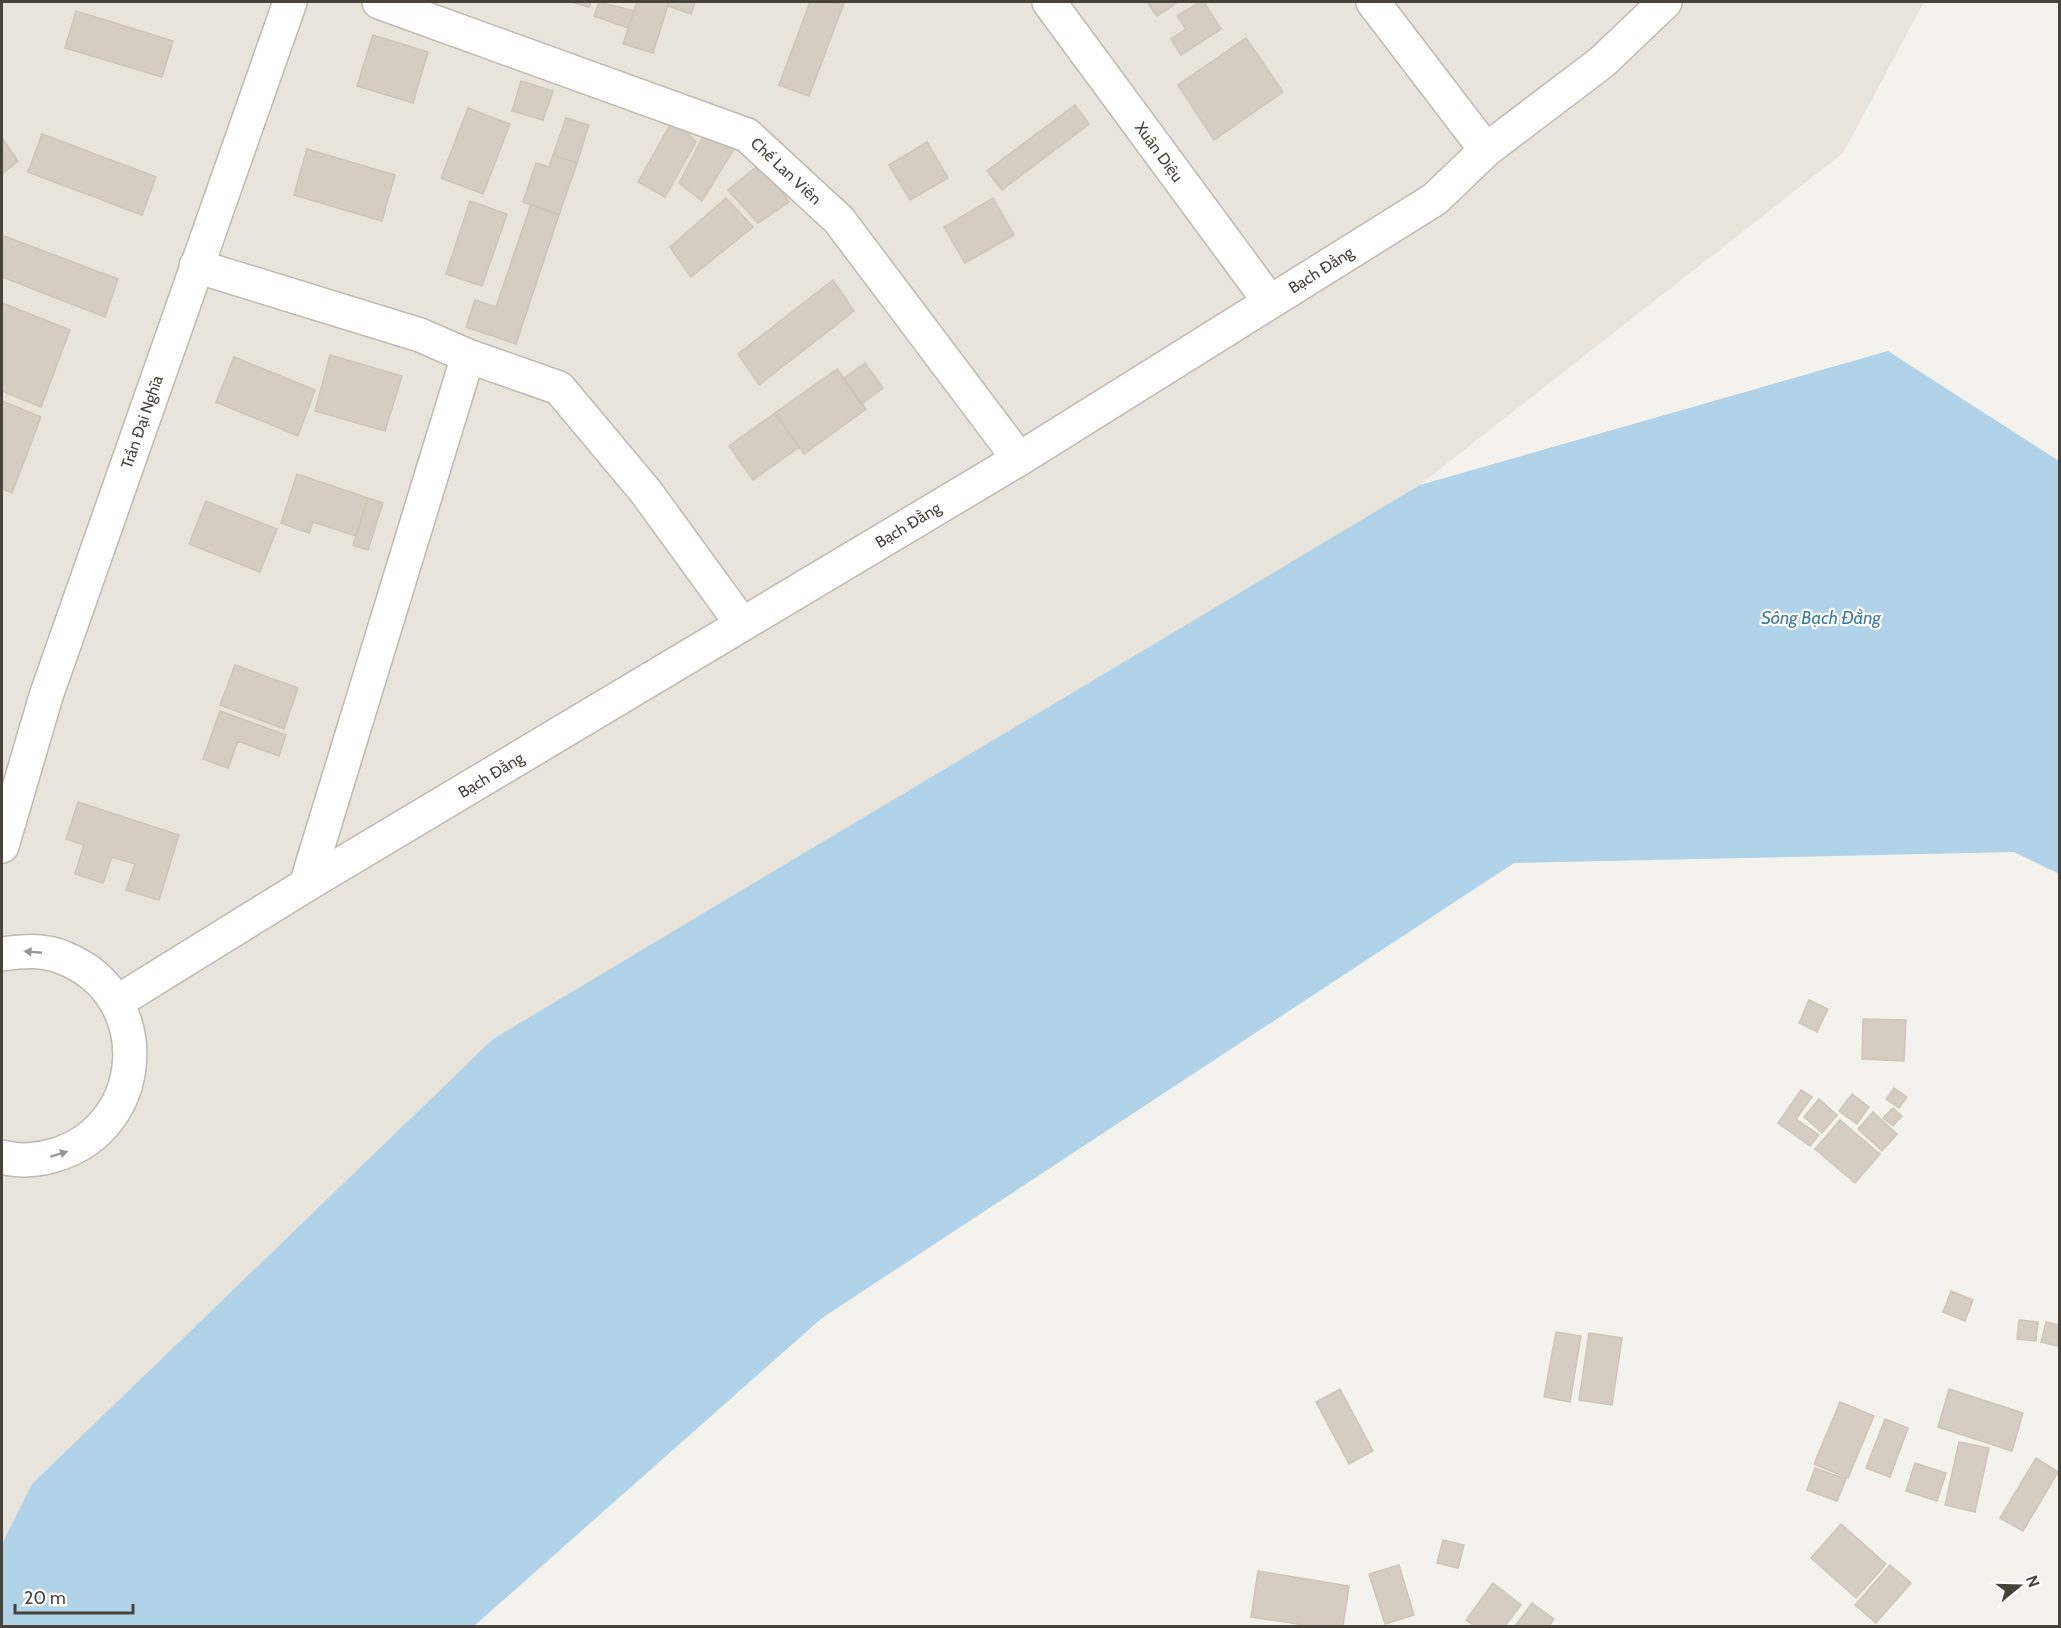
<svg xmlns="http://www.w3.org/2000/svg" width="2061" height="1628" viewBox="0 0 2061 1628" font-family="Cabin,sans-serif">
	<rect width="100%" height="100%" fill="#f4f2ec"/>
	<!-- residential -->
	<path fill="#e8e3db" d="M2,2H1924L1843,153L94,1524L2,1626Z"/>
	<!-- water -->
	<path fill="#b0d3ea" d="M1888,351L2059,461V874L2014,852L1514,863L822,1318L474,1626H2V1544L32,1484L493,1039L1420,485Z"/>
	<!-- building -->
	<path fill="#d5cdc3" stroke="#cfc5b7" stroke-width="1.5" d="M571,2H591L589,7Z
		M599,2L634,11L628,28L594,16Z
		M637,2H669L653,53L623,44Z
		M669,2H695L691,14L668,6Z
		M810,2L844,3L809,96L779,85Z
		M1147,2H1178L1157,16Z
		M1200,2H1204L1221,29L1181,55L1171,39L1186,29L1177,16Z
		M76,11L173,41L162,77L65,48Z
		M373,35L428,52L413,103L357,86Z
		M1246,38L1283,92L1214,140L1178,85Z
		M521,81L553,91L543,120L512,111Z
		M1075,105L1089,124L1002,190L987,171Z
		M468,108L510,124L483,194L441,178Z
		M566,118L589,125L577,163L553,155Z
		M674,118L696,142L665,197L638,182Z
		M707,129L737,144L702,201L679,183Z
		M42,134L156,177L142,215L28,172Z
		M2,138L18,161L2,174Z
		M927,142L948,178L910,200L889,165Z
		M307,149L395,175L382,221L294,195Z
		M553,155L577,163L559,215L523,202L536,163L549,167Z
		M761,163L789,202L758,223L728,190Z
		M726,198L753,227L691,277L670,247Z
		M993,198L1014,235L965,263L944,227Z
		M470,201L507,214L482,286L446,274Z
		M531,204L559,215L516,344L466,327L475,300L496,307Z
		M4,236L118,279L105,317L2,277V243Z
		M833,280L854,311L759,385L738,354Z
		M2,303L70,330L41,407L2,391Z
		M330,355L402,376L385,431L315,411Z
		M234,357L315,390L298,436L216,402Z
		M865,363L883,388L861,404L843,379Z
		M837,369L866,409L804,454L775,413Z
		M2,401L41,417L12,493L2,489Z
		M775,413L799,447L753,480L729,446Z
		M297,474L368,498L356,536L313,522L309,533L281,523Z
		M368,498L383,503L368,550L353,545Z
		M206,501L277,529L260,572L189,544Z
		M235,665L298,688L284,729L220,705Z
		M220,711L286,735L279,756L238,741L228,768L203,759Z
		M78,802L179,835L159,900L126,890L135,864L112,857L103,883L75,874L84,845L66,839Z
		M1809,1000L1828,1009L1817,1032L1799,1023Z
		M1863,1019L1906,1020L1904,1061L1862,1059Z
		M1894,1088L1907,1097L1899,1108L1886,1099Z
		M1801,1090L1812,1097L1796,1119L1819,1135L1810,1146L1778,1123Z
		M1852,1094L1869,1107L1857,1124L1839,1111Z
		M1819,1099L1837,1115L1822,1133L1804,1117Z
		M1893,1108L1902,1116L1893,1126L1883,1118Z
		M1873,1112L1897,1134L1882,1151L1858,1129Z
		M1840,1120L1880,1154L1855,1183L1815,1149Z
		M1951,1291L1973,1300L1965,1321L1943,1312Z
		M2019,1320L2038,1322L2036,1341L2017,1339Z
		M2046,1322L2060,1325L2058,1346L2041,1342Z
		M1556,1332L1581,1336L1570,1402L1544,1397Z
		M1589,1333L1622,1338L1612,1405L1579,1400Z
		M1340,1389L1373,1451L1349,1464L1316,1402Z
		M1949,1389L2023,1413L2012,1451L1938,1427Z
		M1840,1402L1874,1416L1848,1478L1814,1464Z
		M1885,1419L1908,1428L1890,1477L1866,1468Z
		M1959,1442L1989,1448L1975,1512L1945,1505Z
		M2036,1458L2058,1472L2023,1531L2000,1518Z
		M1915,1463L1946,1473L1937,1501L1906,1491Z
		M1815,1468L1846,1479L1837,1501L1807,1490Z
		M1841,1524L1886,1564L1856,1598L1811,1558Z
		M1443,1540L1464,1545L1458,1568L1437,1563Z
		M1399,1565L1414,1615L1385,1624L1369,1574Z
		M1890,1565L1911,1583L1876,1623L1855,1605Z
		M1258,1571L1349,1586L1343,1626H1311L1251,1617Z
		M1493,1583L1521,1605L1505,1626H1475L1466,1620Z
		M1532,1603L1554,1619L1549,1626H1515Z"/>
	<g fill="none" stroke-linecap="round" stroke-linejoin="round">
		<defs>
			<path id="minor" d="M379,2L747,135L839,220L1019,459
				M1049,2L1270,302
				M1373,2L1486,150
				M196,266L420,335L468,356L559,388L646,492L742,624
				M2,846L46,696L290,2
				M306,885L468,356
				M2,954C23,951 44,949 64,958C157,995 149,1127 55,1155C39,1160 18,1162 2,1157
				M117,1002L306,885L1019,459L1435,199L1486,150L1602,62L1665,2"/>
		</defs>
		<!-- minor casing -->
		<use href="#minor" stroke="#bfb9af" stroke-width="36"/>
		<!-- minor -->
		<use href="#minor" stroke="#fff" stroke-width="33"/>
	</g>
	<!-- one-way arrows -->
	<defs><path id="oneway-solid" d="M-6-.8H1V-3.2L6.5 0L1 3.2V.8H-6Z" transform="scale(1.5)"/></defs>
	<g fill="#9a9893">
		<use href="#oneway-solid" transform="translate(33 952) rotate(-175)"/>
		<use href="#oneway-solid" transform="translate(59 1154) rotate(-17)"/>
	</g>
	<g text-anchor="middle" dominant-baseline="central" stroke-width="4.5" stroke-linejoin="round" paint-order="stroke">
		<!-- street labels -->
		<g font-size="16" fill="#48433a" stroke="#fff">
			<text transform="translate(1159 152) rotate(54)">Xuân Diệu</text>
			<text transform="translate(786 171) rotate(43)">Chế Lan Viên</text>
			<text transform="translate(1321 270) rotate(-32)">Bạch Đằng</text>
			<text transform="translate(142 422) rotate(-71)">Trần Đại Nghĩa</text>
			<text transform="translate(908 525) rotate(-31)">Bạch Đằng</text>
			<text transform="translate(491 775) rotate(-31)">Bạch Đằng</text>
		</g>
		<!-- water labels -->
		<g font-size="18" font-style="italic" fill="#3c7aa2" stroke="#fff">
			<text x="1821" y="618">Sông Bạch Đằng</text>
		</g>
	</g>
	<!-- border -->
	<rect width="2061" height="1628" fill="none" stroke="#48433a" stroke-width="6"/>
	<!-- north arrow -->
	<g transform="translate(2019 1586) rotate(71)" stroke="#ffffff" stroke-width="4.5" paint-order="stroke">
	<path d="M0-4.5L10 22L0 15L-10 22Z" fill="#48433a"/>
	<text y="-9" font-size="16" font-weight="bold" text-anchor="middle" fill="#48433a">N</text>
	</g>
	<!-- scale -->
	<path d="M15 1604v9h118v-9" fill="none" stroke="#48433a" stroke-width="3"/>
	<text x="24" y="1604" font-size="18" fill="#48433a" stroke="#ffffff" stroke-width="4.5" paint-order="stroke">20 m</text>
</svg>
